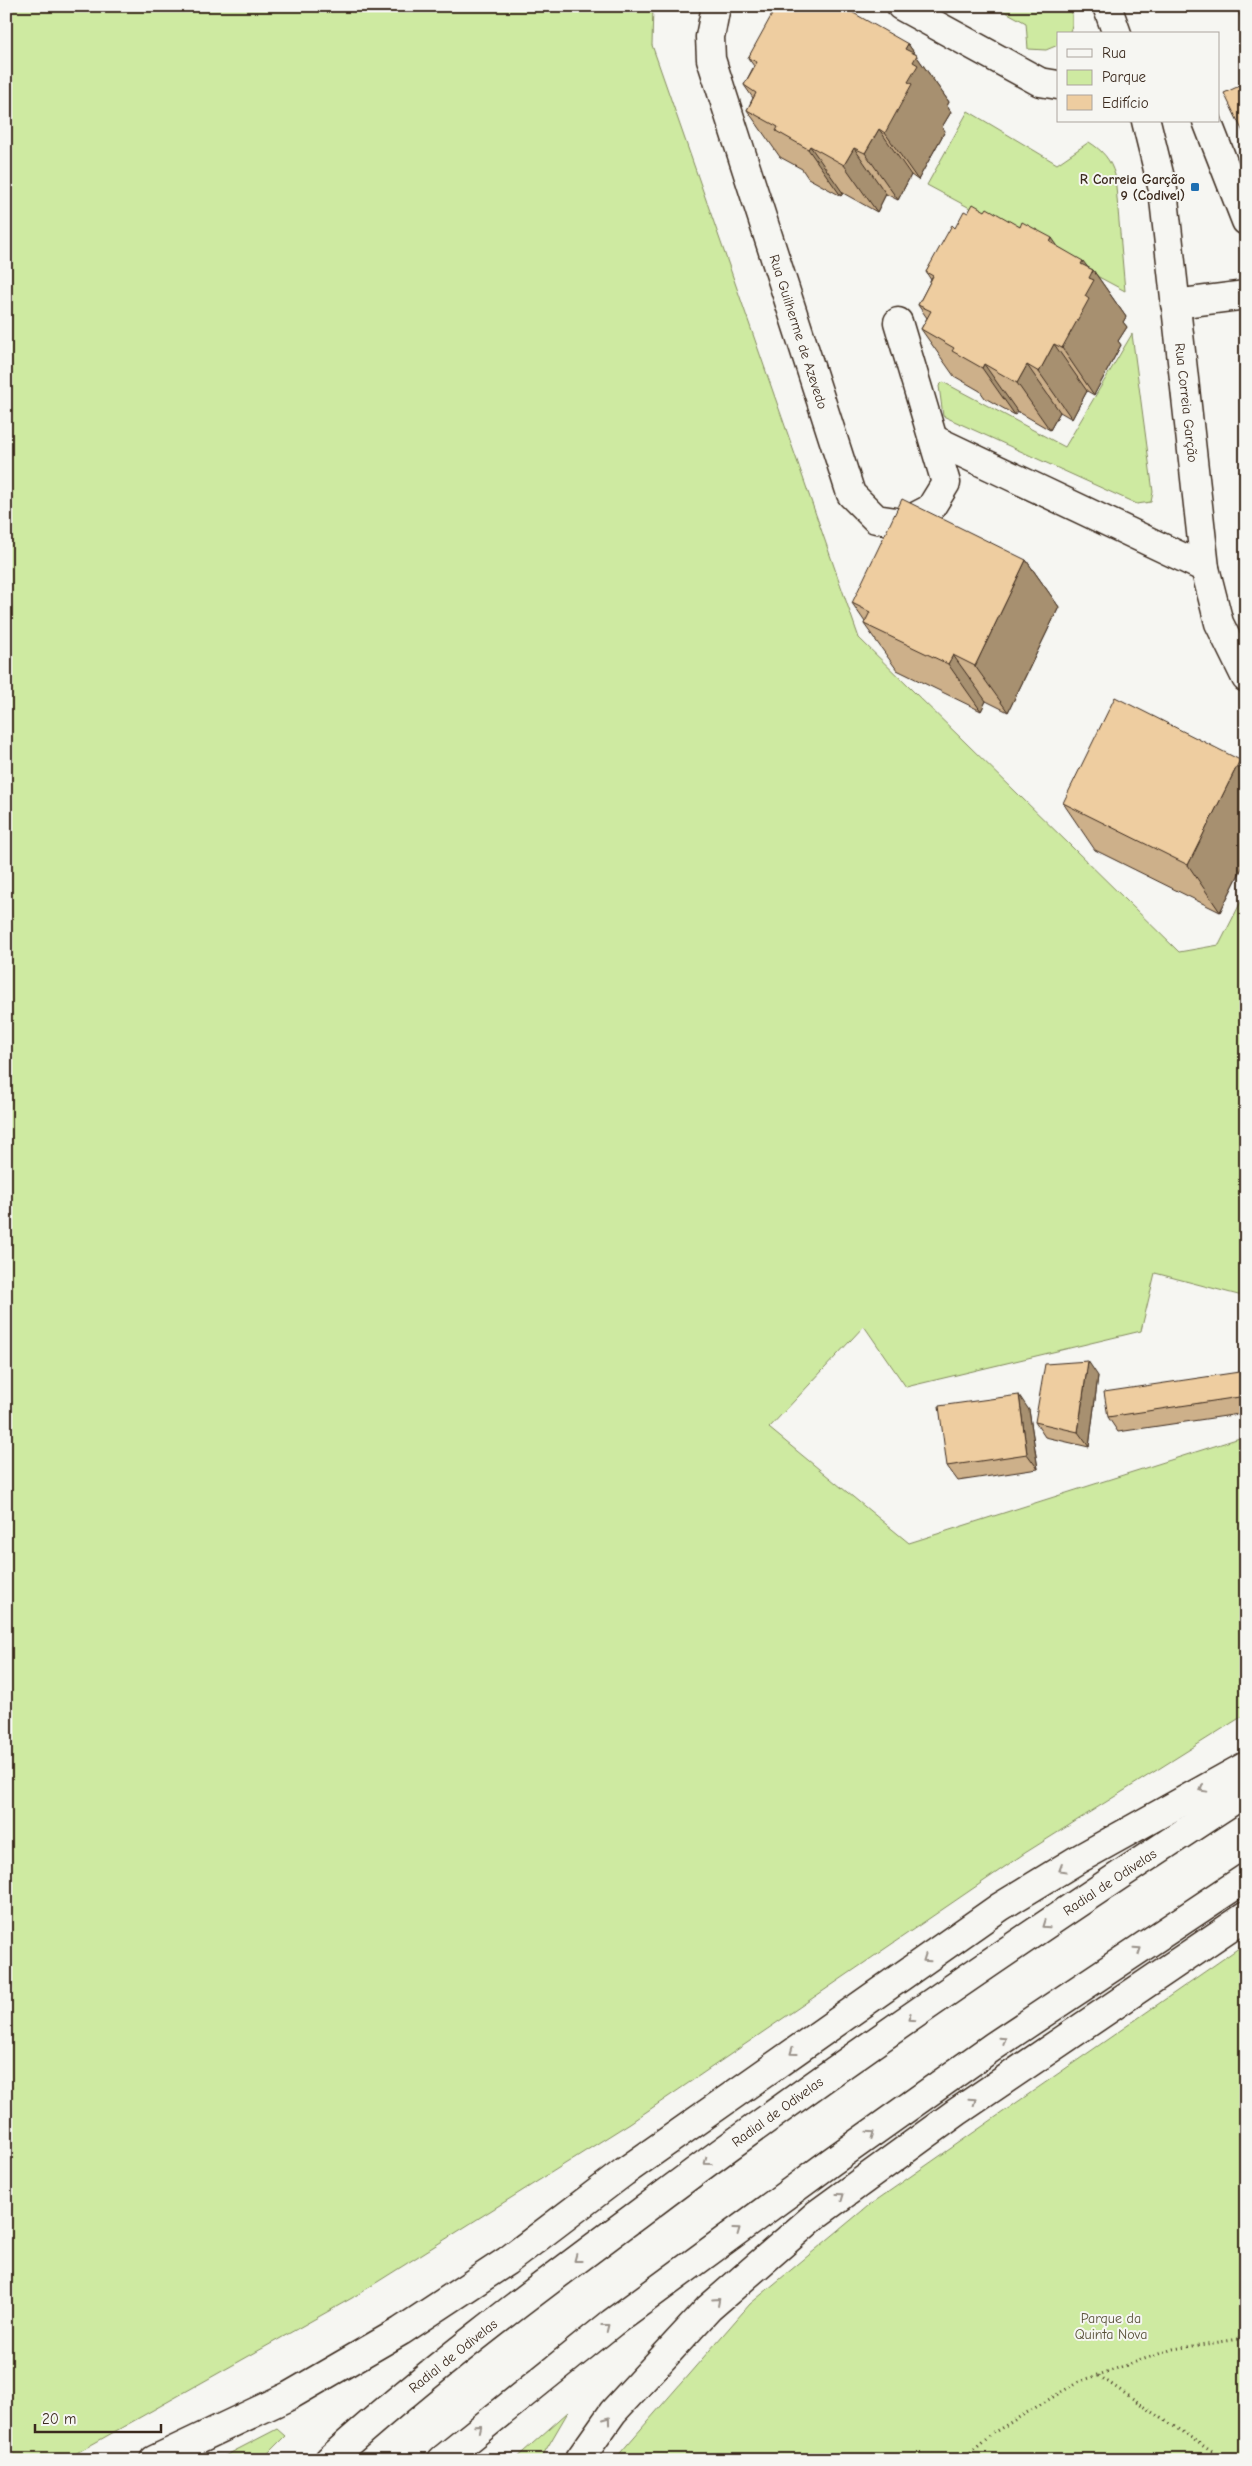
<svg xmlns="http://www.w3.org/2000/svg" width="1252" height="2466" viewBox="0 0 1252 2466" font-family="'Comic Neue',sans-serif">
	<rect width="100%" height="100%" fill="#f6f6f2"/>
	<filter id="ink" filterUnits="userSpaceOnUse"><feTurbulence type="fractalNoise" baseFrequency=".02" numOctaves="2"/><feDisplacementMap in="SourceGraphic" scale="10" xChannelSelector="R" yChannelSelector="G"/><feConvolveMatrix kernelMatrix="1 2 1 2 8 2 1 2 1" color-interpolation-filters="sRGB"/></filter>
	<g filter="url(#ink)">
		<!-- green -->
		<path fill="#ceeaa1" stroke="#848a60" d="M6,6H653L652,45L859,638L1179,952L1219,945L1246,892V1297L1155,1273L1141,1331L906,1387L864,1326L769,1428L909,1543L1246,1436V1714L1025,1853L630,2123L352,2298L66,2459L6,2460Z
			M995,6H1072V26L1069,34H1058V45L1046,50L1028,49L1026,23Z
			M968,111L1057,164L1089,142C1103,151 1110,159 1115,175L1125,291L927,185Z
			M1132,334L1153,492L1151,502L1137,504L943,416L939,386L943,382L1065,447Z
			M1246,1943V2460H614L750,2304L868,2206Z
			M568,2412L540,2460H514Z
			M277,2429L285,2436L261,2460H217Z"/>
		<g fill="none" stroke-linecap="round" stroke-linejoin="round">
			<defs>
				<g id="minor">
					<path id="s1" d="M716,6L710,37L711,59L851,494L876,519L903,523L930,509L946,483L898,322"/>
					<path d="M901,6L1040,82L1058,85"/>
					<path d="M1107,6L1117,34"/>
					<path id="s2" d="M1146,121L1163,190L1205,568L1219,623L1246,678"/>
					<path d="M1207,121L1246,221"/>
					<path d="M1175,304L1246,295"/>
					<path d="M935,440L1205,568"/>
				</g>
				<g id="highway">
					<path d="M154,2460L289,2396L401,2331L507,2261L624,2172L1000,1907L1077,1860L1246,1766"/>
					<path id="s3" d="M329,2460C426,2372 532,2293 637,2215C834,2066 1039,1927 1246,1792"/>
					<path d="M442,2460L612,2323L831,2162L994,2046L1246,1878"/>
					<path d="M579,2460L613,2412L709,2308L817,2214L957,2112L1246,1916"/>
				</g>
			</defs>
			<!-- minor casing -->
			<use href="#minor" stroke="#3b2a1e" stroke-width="31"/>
			<!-- highway casing -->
			<use href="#highway" stroke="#3b2a1e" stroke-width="31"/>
			<!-- path -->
			<path stroke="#3b2a1e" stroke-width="3" stroke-dasharray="1 4" stroke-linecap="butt" d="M1242,2339L1246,2363
				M1099,2376L1224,2460
				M963,2460L993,2433L1078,2382L1173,2349L1246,2338"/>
			<!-- minor -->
			<use href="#minor" stroke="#f6f6f2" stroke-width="28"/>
			<!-- highway -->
			<use href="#highway" stroke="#f6f6f2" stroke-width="28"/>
		</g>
		<!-- wall -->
		<path fill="#cdb08a" stroke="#3b2a1e" d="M778,11L908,44L949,102L947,106L951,112L942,127L945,131L918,180L911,175L898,200L886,194L877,212L843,193L841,196L808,178L802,169L780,157L747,110L753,98L744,85L754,66L748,58Z
			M985,211L1020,227L1058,247L1087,267L1093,270L1126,317L1123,322L1127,327L1118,341L1121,345L1094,395L1087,391L1072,419L1060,412L1050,430L1017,411L1015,415L985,398L980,391L954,376L921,329L927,318L918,305L931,280L926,272L955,228L968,213Z
			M1026,560L1059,607L1008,712L986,701L981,711L897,670L864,624L865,622L852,603Z
			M1240,760L1246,768V860L1220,912L1095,850L1063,803Z
			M1246,1371V1413L1118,1432L1108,1417Z
			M1098,1376L1089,1447L1045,1437L1035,1422Z
			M1029,1410L1038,1469L958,1481L947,1466Z"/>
		<!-- shaded-wall -->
		<path fill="#a79070" stroke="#3b2a1e" d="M908,44L949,102L947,106L951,112L942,127L945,131L918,180L885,133L905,49Z
			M879,129L911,175L898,200L865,153Z
			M810,146L843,193L841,196L808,149Z
			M854,148L886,194L877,212L844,165Z
			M1052,238L1085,285L1050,242Z
			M1083,261L1092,273L1093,270L1126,317L1123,322L1127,327L1118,341L1121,345L1094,395L1062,348L1081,264Z
			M1054,344L1087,391L1072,419L1039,372Z
			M984,364L1017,411L1015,415L982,368Z
			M1027,365L1060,412L1050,430L1017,383Z
			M1026,560L1059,607L1008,712L975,666Z
			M953,655L986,701L981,711L948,664Z
			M1240,760L1246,768V860L1220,912L1188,865Z
			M1088,1361L1098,1376L1089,1447L1078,1432Z
			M1019,1395L1029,1410L1038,1469L1027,1454Z"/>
		<!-- building -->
		<path fill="#eecda0" stroke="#3b2a1e" d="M781,6H841L908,44L905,49L917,55L913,62L918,65L908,82L912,84L885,133L879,129L865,153L854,148L844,165L810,146L808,149L776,131L778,127L747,110L756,93L744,85L757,62L748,58L775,9L778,11Z
			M1246,10V30L1239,13Z
			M1246,83V138L1224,93Z
			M973,204L985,211L987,208L1020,227L1022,222L1052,238L1050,242L1083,261L1081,264L1093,270L1089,278L1094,280L1085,296L1089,299L1062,348L1054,344L1039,372L1027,365L1017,383L984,364L982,368L952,351L954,348L921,329L931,311L918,305L933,276L926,272L952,225L955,228L964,211L968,213Z
			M902,499L1026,560L975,666L953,655L948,664L864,624L870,612L852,603Z
			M1115,697L1240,760L1188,865L1063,803Z
			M1088,1361L1078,1432L1035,1422L1045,1364Z
			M1246,1371V1396L1108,1417L1104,1392Z
			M1019,1395L1027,1454L947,1466L939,1406Z"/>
		<!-- one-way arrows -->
		<defs><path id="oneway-chevron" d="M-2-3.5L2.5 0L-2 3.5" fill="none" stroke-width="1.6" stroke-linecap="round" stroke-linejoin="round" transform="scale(1.25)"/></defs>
		<g stroke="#989088">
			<use href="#oneway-chevron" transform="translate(1203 1789) rotate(151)"/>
			<use href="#oneway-chevron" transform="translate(1062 1869) rotate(149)"/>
			<use href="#oneway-chevron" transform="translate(1045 1925) rotate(145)"/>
			<use href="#oneway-chevron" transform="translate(1138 1950) rotate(-34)"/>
			<use href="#oneway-chevron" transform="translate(926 1959) rotate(145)"/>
			<use href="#oneway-chevron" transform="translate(911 2018) rotate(145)"/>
			<use href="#oneway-chevron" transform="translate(1003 2040) rotate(-34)"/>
			<use href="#oneway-chevron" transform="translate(793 2052) rotate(144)"/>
			<use href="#oneway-chevron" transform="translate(973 2101) rotate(-35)"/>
			<use href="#oneway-chevron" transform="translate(871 2134) rotate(-35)"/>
			<use href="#oneway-chevron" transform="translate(707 2162) rotate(144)"/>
			<use href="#oneway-chevron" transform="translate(841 2196) rotate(-36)"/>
			<use href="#oneway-chevron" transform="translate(737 2230) rotate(-36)"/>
			<use href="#oneway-chevron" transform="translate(577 2259) rotate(143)"/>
			<use href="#oneway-chevron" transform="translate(717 2301) rotate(-42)"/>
			<use href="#oneway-chevron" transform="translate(606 2327) rotate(-38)"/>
			<use href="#oneway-chevron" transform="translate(608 2420) rotate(-54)"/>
			<use href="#oneway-chevron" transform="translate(479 2428) rotate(-39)"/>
		</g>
	</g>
	<!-- markers -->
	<rect fill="#1f6fb2" stroke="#f6f6f2" stroke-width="2" x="1190" y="182" width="10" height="10" rx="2.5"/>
	<g text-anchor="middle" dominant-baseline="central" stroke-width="4" stroke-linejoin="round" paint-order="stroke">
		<!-- poi labels -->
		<g font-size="14" font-weight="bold" fill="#3b2a1e" stroke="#f6f6f2" text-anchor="end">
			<text x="1185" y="179">R Correia Garção<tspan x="1185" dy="16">9 (Codivel)</tspan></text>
		</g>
		<!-- street labels -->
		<g font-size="14" fill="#3b2a1e" stroke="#f6f6f2">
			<text stroke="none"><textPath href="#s1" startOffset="340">Rua Guilherme de Azevedo</textPath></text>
			<text stroke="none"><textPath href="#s2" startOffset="285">Rua Correia Garção</textPath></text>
			<text stroke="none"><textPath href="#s3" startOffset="972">Radial de Odivelas</textPath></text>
			<text stroke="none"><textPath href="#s3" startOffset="568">Radial de Odivelas</textPath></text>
			<text stroke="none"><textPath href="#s3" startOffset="162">Radial de Odivelas</textPath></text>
		</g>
		<!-- park labels -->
		<g font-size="14" fill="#585038" stroke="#f6f6f2">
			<text x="1111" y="2318">Parque da<tspan x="1111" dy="16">Quinta Nova</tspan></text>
		</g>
	</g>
	<!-- margin -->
	<rect width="1252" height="2466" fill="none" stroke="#f6f6f2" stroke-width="25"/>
	<rect x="12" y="12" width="1227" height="2441" fill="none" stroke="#3b2a1e" stroke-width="2" filter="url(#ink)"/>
	<!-- legend -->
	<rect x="1057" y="32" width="162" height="90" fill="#f6f6f2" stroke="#aba49d"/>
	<rect x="1067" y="49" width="25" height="8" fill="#f6f6f2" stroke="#aba49d"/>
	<text x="1102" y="58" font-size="15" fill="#3b2a1e">Rua</text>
	<rect x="1067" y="70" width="25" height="15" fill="#ceeaa1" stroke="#aba49d"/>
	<text x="1102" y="82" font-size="15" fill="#3b2a1e">Parque</text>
	<rect x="1067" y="95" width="25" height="15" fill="#eecda0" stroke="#aba49d"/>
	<text x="1102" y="108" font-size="15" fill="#3b2a1e">Edifício</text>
	<!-- scale -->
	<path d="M35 2424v8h126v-8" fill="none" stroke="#3b2a1e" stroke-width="2.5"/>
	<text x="42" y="2424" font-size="15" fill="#3b2a1e" stroke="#f6f6f2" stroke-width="4" paint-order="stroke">20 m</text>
</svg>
